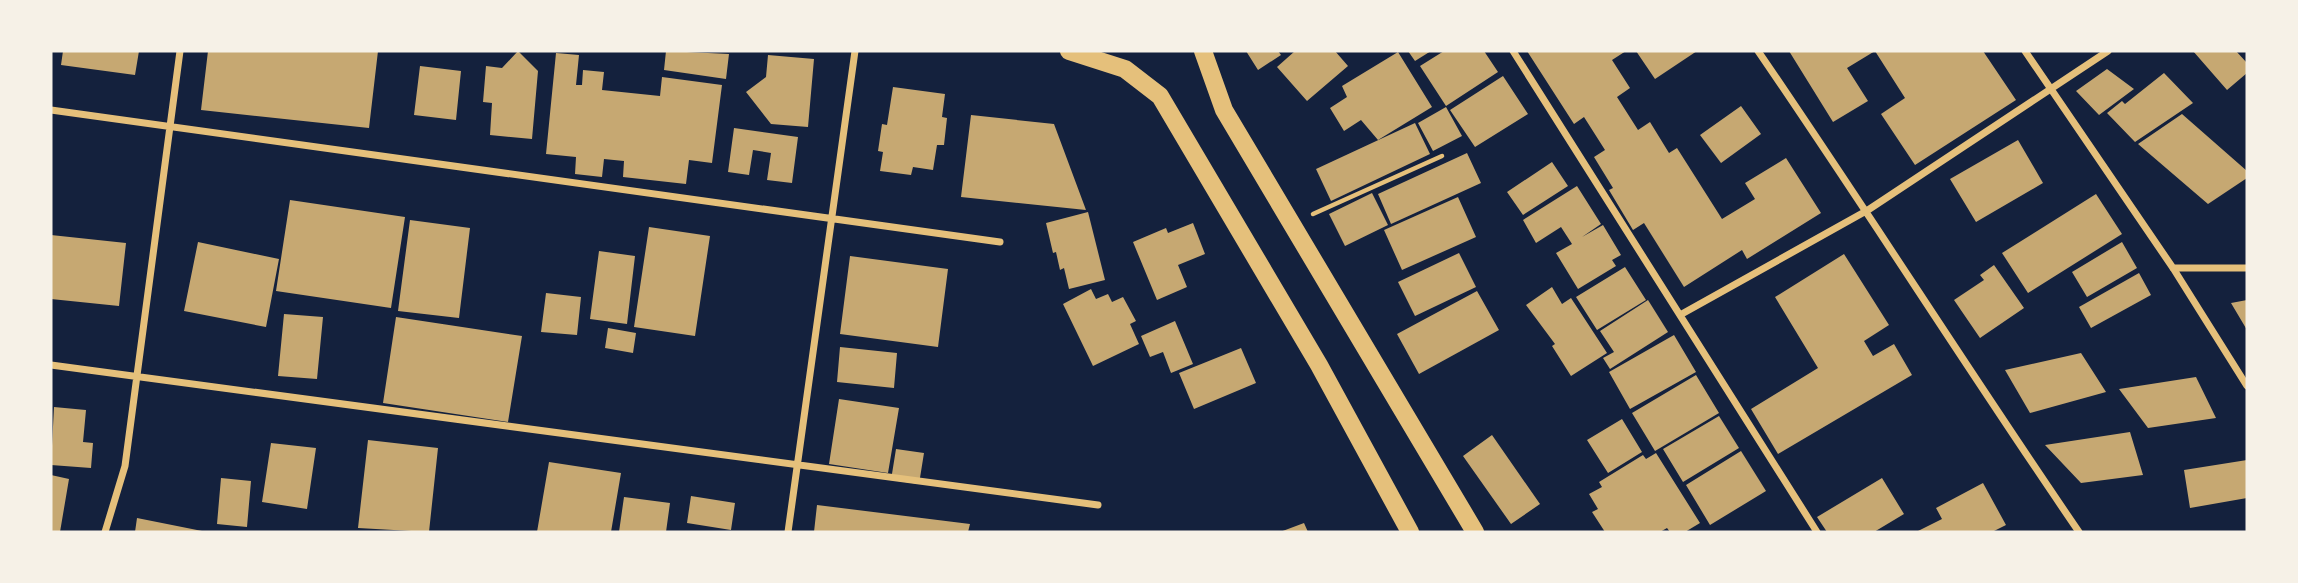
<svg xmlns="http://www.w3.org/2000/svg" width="2298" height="583" viewBox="0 0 2298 583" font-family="'Source Sans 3',sans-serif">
	<rect width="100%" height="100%" fill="#14213d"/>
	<!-- building -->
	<path fill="#c6a872" d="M63,51H139L135,75L61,65Z
		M208,51H378L369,128L201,110Z
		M518,51L538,71L532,139L490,135L492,103L483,102L486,66L502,68Z
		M666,51L729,54L726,79L664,70Z
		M1246,51H1278L1281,55L1258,70Z
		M1295,51H1335L1348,66L1307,101L1277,67Z
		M1408,51H1431L1415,61Z
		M1444,51H1484L1498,72L1446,106L1420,66Z
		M1527,51H1626L1612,60L1630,88L1617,97L1638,130L1650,122L1669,153L1677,148L1722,219L1755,199L1745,183L1786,158L1821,213L1747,259L1742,250L1684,287L1644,223L1633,230L1609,190L1613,188L1594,157L1605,150L1584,117L1574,124Z
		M1636,51H1697L1655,79Z
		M1789,51H1983L2016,100L1915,165L1881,114L1905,98L1875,51L1847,68L1868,101L1833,122Z
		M2193,51H2236L2247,63V73L2227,90Z
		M1398,52L1432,107L1378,140L1361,120L1344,131L1330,108L1347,97L1342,86Z
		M556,53L579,55L576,85H582L583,70L604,72L602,90L660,96L662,77L722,85L712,163L689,160L686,184L623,177L624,161L604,159L602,177L575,174L576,157L546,154Z
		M768,55L814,59L808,127L771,124L746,92L766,77Z
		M420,66L461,71L456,120L414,115Z
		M2107,69L2134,89L2099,115L2076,91Z
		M2164,73L2193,103L2135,142L2107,113L2122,101L2125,104Z
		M1503,76L1528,114L1475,147L1450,110Z
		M893,87L945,94L942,117L947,118L944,145H937L933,170L913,167L911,175L880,171L883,152L878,151L882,124L887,125Z
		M1741,106L1761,134L1721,163L1700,135Z
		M1446,107L1462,136L1433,151L1418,123Z
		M2182,114L2247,171V178L2208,204L2138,144Z
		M971,115L1054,124L1086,210L961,197Z
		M1415,123L1430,154L1331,201L1316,169Z
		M734,128L798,137L792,183L767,180L771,153L753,150L749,175L728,172Z
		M2018,140L2043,183L1976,222L1950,179Z
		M1467,153L1481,183L1391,224L1378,194Z
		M1552,162L1568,186L1523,215L1507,192Z
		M1577,186L1601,224L1582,237L1603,225L1621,255L1612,260L1616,266L1578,289L1556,253L1572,244L1561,227L1536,243L1523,220Z
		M1372,193L1388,225L1345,246L1329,214Z
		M2096,194L2122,234L2028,293L2002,253Z
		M1458,197L1476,237L1402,270L1384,230Z
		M290,200L405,217L391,308L276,291Z
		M1088,212L1105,280L1069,289L1064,268L1060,270L1056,252L1053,253L1046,223Z
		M410,220L470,228L459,318L398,311Z
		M1193,223L1205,254L1178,265L1187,287L1157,300L1133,242L1166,228L1168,233Z
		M649,227L710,236L695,336L634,327Z
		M51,235L126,243L119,306L51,299Z
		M198,242L279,259L266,327L184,311Z
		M2122,242L2137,268L2087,297L2072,272Z
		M599,251L635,256L627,324L590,319Z
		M1459,253L1476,287L1415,316L1398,282Z
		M1844,254L1889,325L1864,341L1873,356L1894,344L1912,375L1778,454L1751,409L1818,368L1775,297Z
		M850,256L948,269L938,347L840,334Z
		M1994,265L2024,308L1980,338L1954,300L1984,280L1980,275Z
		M1625,267L1646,300L1597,330L1576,297Z
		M2139,273L2151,295L2091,328L2079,307Z
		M1552,287L1562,304L1571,298L1607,353L1571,376L1552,346L1555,344L1526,305Z
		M1091,289L1096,299L1108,294L1112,302L1123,297L1136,321L1130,324L1139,344L1093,366L1063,304Z
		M1477,291L1499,330L1419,374L1397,334Z
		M546,293L581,297L577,335L541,332Z
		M1648,300L1668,332L1610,369L1603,358L1614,352L1600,331Z
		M2247,300V330L2231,303Z
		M284,314L323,317L317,379L278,376Z
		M396,317L522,336L508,422L383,403Z
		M1175,321L1193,364L1171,373L1163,352L1150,357L1141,336Z
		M608,328L636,333L633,353L605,348Z
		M1674,335L1696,372L1630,409L1609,372Z
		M840,347L897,353L894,388L837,382Z
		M1241,348L1256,383L1194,409L1179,373Z
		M2081,353L2106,392L2030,413L2005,370Z
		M1696,375L1719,413L1655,451L1632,413Z
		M2196,377L2216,418L2148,428L2119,389Z
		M839,399L899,408L888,473L829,464Z
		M54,407L86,410L83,442L93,443L91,468L51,465Z
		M1719,416L1739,448L1683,482L1663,449Z
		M1622,419L1642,452L1608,473L1587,440Z
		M2130,432L2143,475L2081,483L2045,445Z
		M1492,435L1540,504L1511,524L1463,456Z
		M368,440L438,448L429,532L358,528Z
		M271,443L316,448L307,509L262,502Z
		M896,449L924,453L919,484L891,480Z
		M1741,451L1766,491L1710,525L1686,485Z
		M1656,453L1700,523L1685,532H1670L1667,528L1660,532H1605L1592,512L1598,509L1589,494L1602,487L1599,482L1643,455L1646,459Z
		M2247,460V498L2190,508L2184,470Z
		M549,462L621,473L611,532H537Z
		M51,475L69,479L60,532H51Z
		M221,478L251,481L247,527L217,524Z
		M1882,478L1904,514L1874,532H1827L1817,517Z
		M1983,483L2006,525L1992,532H1916L1942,519L1936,508Z
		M691,496L735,503L731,530L687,523Z
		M624,497L670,503L666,532H619Z
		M817,505L970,524L968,532H814Z
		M137,518L202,531V532H135Z
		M1304,523L1308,532H1280Z"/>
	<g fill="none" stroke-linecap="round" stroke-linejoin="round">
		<!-- path -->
		<path stroke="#e5c07b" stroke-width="4.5" d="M1313,214L1442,156"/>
		<!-- minor -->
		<path stroke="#e5c07b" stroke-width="7" d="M1513,51L1817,532
			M1758,51C1867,210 1970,373 2079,532
			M2025,51L2173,268L2247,386
			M51,110L1000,242
			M2173,268H2247
			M1680,315L1868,210L2108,51
			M51,365L1098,505
			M105,532L125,466L180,51
			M788,532L855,51"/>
		<!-- primary -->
		<path stroke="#e5c07b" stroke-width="18" d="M1069,51L1125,69L1160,96L1319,365L1410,532
			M1203,51L1224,110L1475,532"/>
	</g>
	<!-- border -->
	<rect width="2298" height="583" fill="none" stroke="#f6f1e7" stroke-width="105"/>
</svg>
